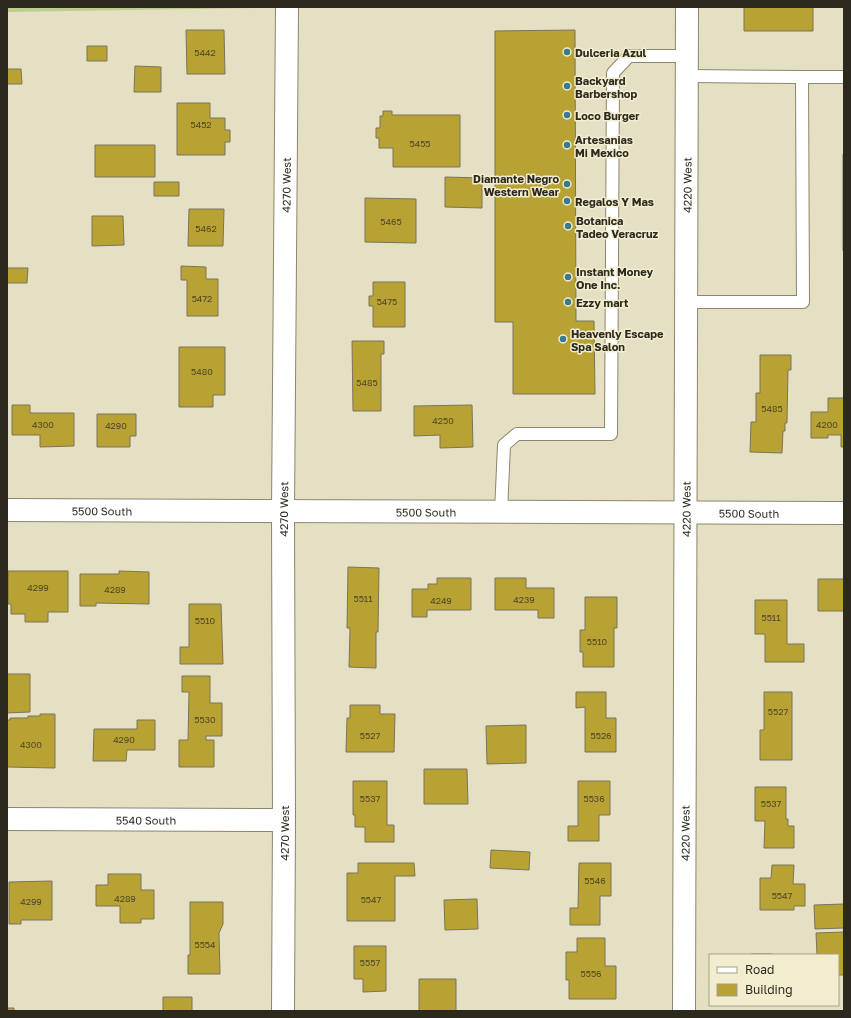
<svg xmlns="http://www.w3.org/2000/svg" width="851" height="1018" viewBox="0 0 851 1018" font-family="'Golos Text',sans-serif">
	<rect width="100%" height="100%" fill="#e5e0c4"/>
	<!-- green -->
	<path fill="#bdcd8d" d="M7,7H254V8L7,12Z"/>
	<!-- building -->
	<path fill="#b8a234" stroke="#7a745b" d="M744,7H813V31H744Z
		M186,30H224L225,74H187Z
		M575,30L576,321H594L595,394H513V322H495V31Z
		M87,46H107V61H87Z
		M135,66L161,67V92H134Z
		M7,69H21L22,84H7Z
		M177,103H210V118H225V130H230V142H225V155H177Z
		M383,111H392V115H460V167H393V148H379V138H376V128H380V116H383Z
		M95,145H155V177H95Z
		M843,154H844V251H843Z
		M445,177L482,178V208L445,207Z
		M154,182H179V196H154Z
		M365,198L416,199V243L365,242Z
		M189,209H224L223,246H188Z
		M92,216H123L124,245L92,246Z
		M181,266L206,267V279H218V316H187V280H181Z
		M7,268H28L27,283H7Z
		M373,282H405V327H373V306H369V296H373Z
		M352,341H384V354H381V411H353Z
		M179,347H225V395H213V407H179Z
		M760,355H791V370H788L787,423H785V431H783L782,453L750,452L751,422H756V393H760Z
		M828,398H844V447H841V435H828V438H811V412H828Z
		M12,405H30V413H74V446L40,447V435H12Z
		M472,405L473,447L440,448V435L414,436V406Z
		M97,414H136V436H130V447H97Z
		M348,567L379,568L378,632H376V668L349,667L350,628H347Z
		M8,571H68V612H48V622H25V614H11V604H8Z
		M119,571L149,572V604L96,603V606H80V574H119Z
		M437,578H471V610H427V617H412V589H428V584H437Z
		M495,578H526V588H554V618H538V610H495Z
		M818,579H844V611H818Z
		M585,597H617V628H614V667H583V652H580V630H585Z
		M755,600H787V644H804V662H765V634H755Z
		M189,604H221L223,664H180V647H189Z
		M7,674H30V712L7,713Z
		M182,676H210V703H222V736H206V740H214V767H179V740H188L189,692H182Z
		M576,692H606V718H616V752H585V707L576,708Z
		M764,692H792V760H760V730H764Z
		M350,705H380V714H395L394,752H346L347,718H350Z
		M40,714H55V768L7,767V720H10V718H28V716H40Z
		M137,720H155V750H127L126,761H93L94,729H137Z
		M526,725V763L487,764L486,726Z
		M424,769H467L468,804H424Z
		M353,781H387V825H394V842H365V827H355V815H353Z
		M578,781H610V815H599V841H568V826H578Z
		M755,787H786V819H788V826H794V848H764L765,821H755Z
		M491,850L530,852L529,870L490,868Z
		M358,863H414L415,876H395V921H347V873H358Z
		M579,863H611V896H600V925H570V908H578Z
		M772,865H794L793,884H805V906H794V910H760V878H771Z
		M108,874H141V890H154V919H141V923H120V906H96V885H108Z
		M52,881V920H21V924H9V882Z
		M477,899L478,929L445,930L444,900Z
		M190,902H223V924L219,933L220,974H188V955H190Z
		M844,904V928L815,929L814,905Z
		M844,932V975H838V955H817L816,933Z
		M577,938H605V966H616V999H569V980H566V952H577Z
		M354,946H386V991L363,992V979H354Z
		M751,954H772V955H751Z
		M419,979H456V1011H419Z
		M163,997H192V1011H163Z
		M7,1008H14V1011H7Z"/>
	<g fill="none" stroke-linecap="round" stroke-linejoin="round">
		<defs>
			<path id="lane" d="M687,76L802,77
				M686,302H803L802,77H844
				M501,512L504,445L517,434H611L613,73L629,56H687"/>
			<g id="street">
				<path id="s1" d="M7,510L844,513"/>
				<path id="s2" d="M7,819L284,820"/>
				<path id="s3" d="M283,1011L284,820L283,511L287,7"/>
				<path id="s4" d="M684,1011L687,7"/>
			</g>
		</defs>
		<!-- lane casing -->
		<use href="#lane" stroke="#8b866c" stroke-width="14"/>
		<!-- street casing -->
		<use href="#street" stroke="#8b866c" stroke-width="24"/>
		<!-- lane -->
		<use href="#lane" stroke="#fff" stroke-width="12"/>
		<!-- street -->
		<use href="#street" stroke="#fff" stroke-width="22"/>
	</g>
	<!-- markers -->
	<g fill="#3a7a8e" stroke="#f3edd0" stroke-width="1.5">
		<circle cx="567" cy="52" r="4"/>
		<circle cx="567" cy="86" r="4"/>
		<circle cx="567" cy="115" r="4"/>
		<circle cx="567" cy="145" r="4"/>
		<circle cx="567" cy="184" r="4"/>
		<circle cx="567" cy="201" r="4"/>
		<circle cx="568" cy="226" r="4"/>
		<circle cx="568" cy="277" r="4"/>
		<circle cx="568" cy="302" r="4"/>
		<circle cx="563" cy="339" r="4"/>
	</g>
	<g text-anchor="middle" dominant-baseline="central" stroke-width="3" stroke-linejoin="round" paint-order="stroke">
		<!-- number labels -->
		<g font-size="9" fill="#4f4824">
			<text x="205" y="52">5442</text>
			<text x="201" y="124">5452</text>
			<text x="420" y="143">5455</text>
			<text x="391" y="221">5465</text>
			<text x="206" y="228">5462</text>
			<text x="202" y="298">5472</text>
			<text x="387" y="301">5475</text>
			<text x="202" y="371">5480</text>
			<text x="367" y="382">5485</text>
			<text x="772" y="408">5485</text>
			<text x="443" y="420">4250</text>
			<text x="43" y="424">4300</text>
			<text x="827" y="424">4200</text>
			<text x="116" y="425">4290</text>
			<text x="38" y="587">4299</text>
			<text x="115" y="589">4289</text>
			<text x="363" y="598">5511</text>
			<text x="524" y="599">4239</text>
			<text x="441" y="600">4249</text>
			<text x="771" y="617">5511</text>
			<text x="205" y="620">5510</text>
			<text x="597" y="641">5510</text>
			<text x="778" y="711">5527</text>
			<text x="205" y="719">5530</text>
			<text x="370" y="735">5527</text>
			<text x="601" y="735">5526</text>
			<text x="124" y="739">4290</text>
			<text x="31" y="744">4300</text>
			<text x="370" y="798">5537</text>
			<text x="594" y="798">5536</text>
			<text x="771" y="803">5537</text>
			<text x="595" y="880">5546</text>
			<text x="782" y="895">5547</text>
			<text x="125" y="898">4289</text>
			<text x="371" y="899">5547</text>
			<text x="31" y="901">4299</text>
			<text x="205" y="944">5554</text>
			<text x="370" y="962">5557</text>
			<text x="591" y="973">5556</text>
		</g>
		<!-- poi labels -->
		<g font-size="11" font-weight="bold" fill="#2c2a1f" stroke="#f3edd0" text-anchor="start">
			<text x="575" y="52">Dulceria Azul</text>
			<text x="575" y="80">Backyard<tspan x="575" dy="13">Barbershop</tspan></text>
			<text x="575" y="115">Loco Burger</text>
			<text x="575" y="139">Artesanias<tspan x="575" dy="13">Mi Mexico</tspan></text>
			<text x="559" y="178" text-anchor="end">Diamante Negro<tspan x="559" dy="13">Western Wear</tspan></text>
			<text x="575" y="201">Regalos Y Mas</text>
			<text x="576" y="220">Botanica<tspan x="576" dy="13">Tadeo Veracruz</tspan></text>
			<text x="576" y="271">Instant Money<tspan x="576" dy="13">One Inc.</tspan></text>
			<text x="576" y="302">Ezzy mart</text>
			<text x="571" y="333">Heavenly Escape<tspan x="571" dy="13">Spa Salon</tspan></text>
		</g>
		<!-- street labels -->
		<g font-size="11" fill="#2c2a1f" stroke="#f3edd0">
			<text stroke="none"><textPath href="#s3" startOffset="826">4270 West</textPath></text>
			<text stroke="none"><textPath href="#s4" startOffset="826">4220 West</textPath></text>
			<text stroke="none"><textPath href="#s3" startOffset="502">4270 West</textPath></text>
			<text stroke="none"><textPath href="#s4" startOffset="502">4220 West</textPath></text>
			<text stroke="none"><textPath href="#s1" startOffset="95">5500 South</textPath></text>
			<text stroke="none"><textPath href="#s1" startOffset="419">5500 South</textPath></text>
			<text stroke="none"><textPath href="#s1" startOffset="742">5500 South</textPath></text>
			<text stroke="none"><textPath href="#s2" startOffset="139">5540 South</textPath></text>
			<text stroke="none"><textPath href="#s3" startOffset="178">4270 West</textPath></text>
			<text stroke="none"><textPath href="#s4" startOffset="178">4220 West</textPath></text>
		</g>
	</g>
	<!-- border -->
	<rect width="851" height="1018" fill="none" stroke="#2c2a1f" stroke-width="16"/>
	<!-- legend -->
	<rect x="709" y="954" width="130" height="52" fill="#f3edd0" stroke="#a39f89"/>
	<rect x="717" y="967" width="20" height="6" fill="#ffffff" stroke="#a39f89"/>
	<text x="745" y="974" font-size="12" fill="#2c2a1f">Road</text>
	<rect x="717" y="984" width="20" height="12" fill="#b8a234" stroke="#a39f89"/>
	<text x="745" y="994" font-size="12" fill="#2c2a1f">Building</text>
</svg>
